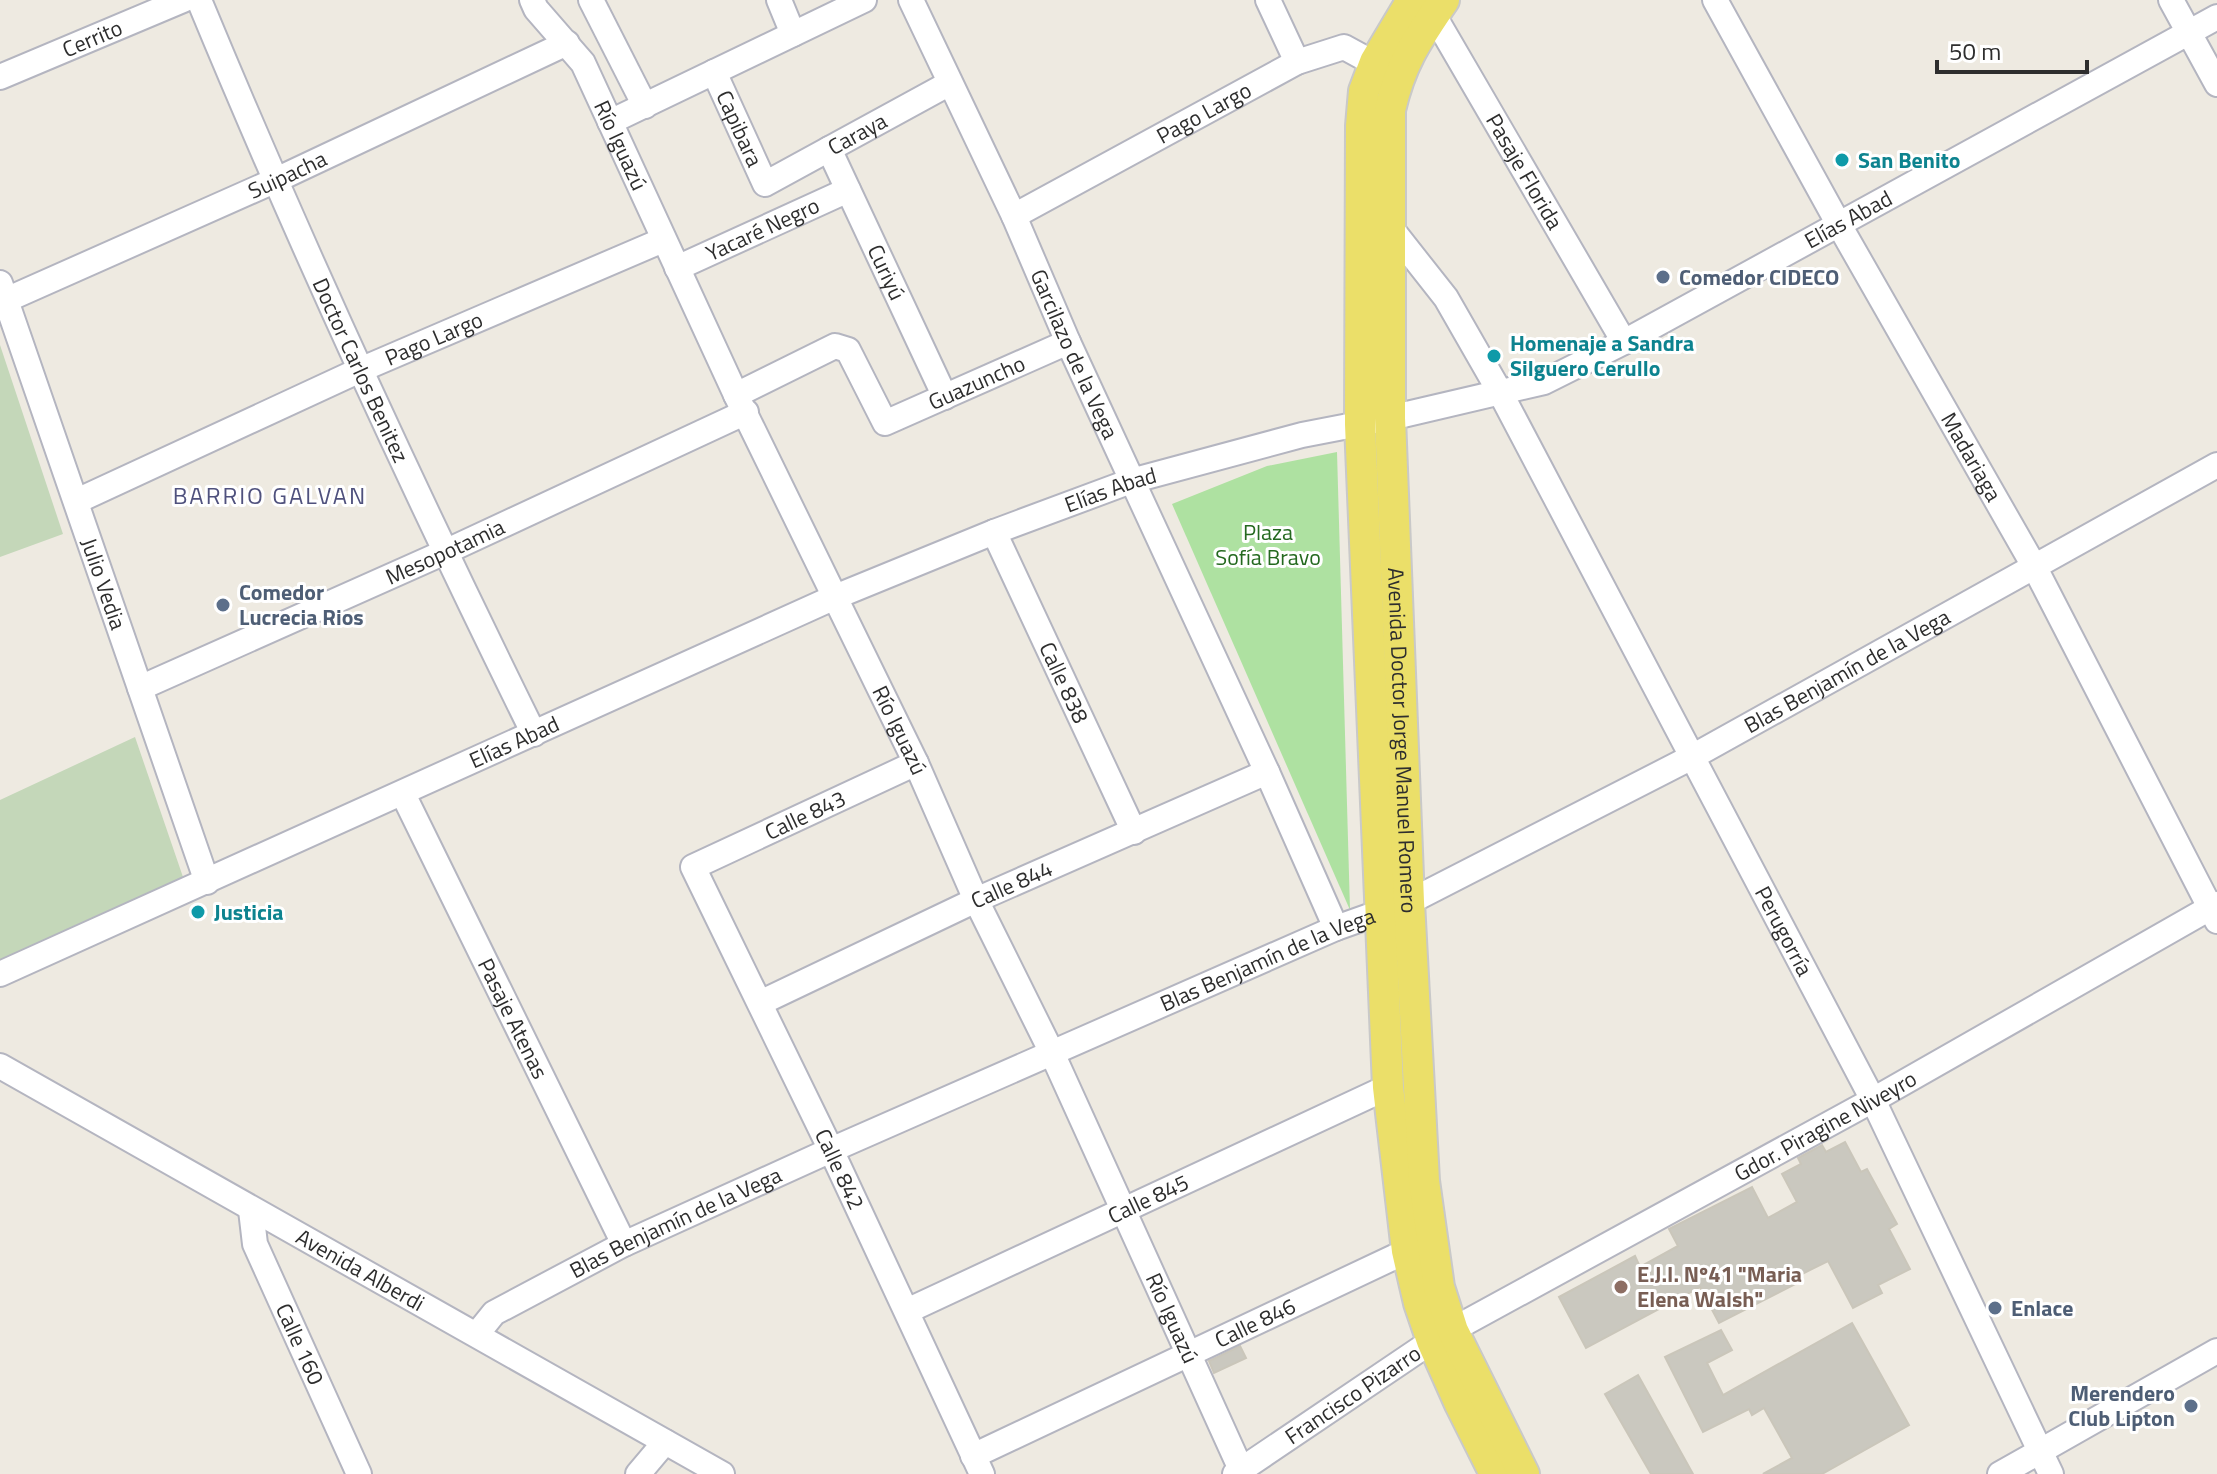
<svg xmlns="http://www.w3.org/2000/svg" width="2217" height="1474" viewBox="0 0 2217 1474" font-family="'Titillium Web',sans-serif">
	<rect width="100%" height="100%" fill="#eeeae1"/>
	<!-- green -->
	<path fill="#aee1a1" d="M1337,452L1350,910L1172,504L1267,466Z"/>
	<!-- cemetery -->
	<path fill="#c4d7b9" d="M0,345L63,534L0,557Z
		M135,737L183,877L0,963V800Z"/>
	<!-- building -->
	<path fill="#cac8bf" stroke="#cac6ba" stroke-width="2" d="M1845,1142L1861,1172L1867,1169L1897,1224L1889,1229L1910,1269L1878,1285L1882,1293L1853,1308L1828,1261L1798,1276L1801,1281L1719,1323L1700,1287L1586,1348L1559,1297L1635,1256L1640,1267L1678,1246L1669,1229L1752,1187L1768,1218L1797,1202L1782,1174L1801,1164L1798,1158L1822,1145L1826,1152Z
		M1852,1323L1909,1425L1822,1474H1763L1792,1458L1764,1408L1752,1415L1749,1409L1703,1432L1665,1357L1721,1330L1732,1350L1707,1363L1723,1395Z
		M1240,1346L1246,1358L1214,1373L1209,1361Z
		M1638,1375L1693,1474H1651L1605,1394Z"/>
	<g fill="none" stroke-linecap="round" stroke-linejoin="round">
		<defs>
			<g id="minor">
				<path id="s1" d="M199,0C302,249 415,493 534,734"/>
				<path id="s2" d="M532,0L536,9L583,63L736,395L916,763L976,900L1052,1053L1243,1474"/>
				<path d="M591,0L645,106"/>
				<path d="M779,0L793,34"/>
				<path id="s3" d="M911,0L1014,216L1068,342L1267,772L1336,928"/>
				<path d="M1268,0L1297,62"/>
				<path id="s4" d="M1715,0L1838,223L2034,566L2217,921"/>
				<path d="M2171,0L2217,84"/>
				<path id="s5" d="M1426,2L1624,342"/>
				<path id="s6" d="M714,72L765,184L950,83"/>
				<path id="s7" d="M0,77L183,0"/>
				<path d="M610,122L864,0"/>
				<path id="s8" d="M829,149L945,397"/>
				<path id="s9" d="M1014,216L1297,62L1344,47L1388,71"/>
				<path id="s10" d="M1390,227L1446,298L1501,394L1873,1100L2051,1474"/>
				<path id="s11" d="M677,268L848,190"/>
				<path id="s12" d="M0,283L207,882"/>
				<path id="s13" d="M6,300L274,181L567,43"/>
				<path id="s14" d="M736,395L835,346L848,350L885,423L1068,342"/>
				<path id="s15" d="M77,501L360,370L663,240"/>
				<path id="s16" d="M994,532L1134,832"/>
				<path id="s17" d="M140,688L445,552L746,412"/>
				<path id="s18" d="M916,763L693,867L831,1150L982,1474"/>
				<path id="s19" d="M403,794L624,1244"/>
				<path id="s20" d="M0,974L835,597L994,532L1131,481L1302,435L1390,418L1544,382L1624,342L2217,17"/>
				<path id="s21" d="M760,1003L976,900L1267,772"/>
				<path id="s22" d="M0,1066L722,1474"/>
				<path id="s23" d="M251,1210L255,1244L359,1474"/>
				<path id="s24" d="M907,1311L1388,1087"/>
				<path id="s25" d="M477,1334L494,1313L624,1244L831,1150L1336,928L1409,902L1692,757L2217,465"/>
				<path id="s26" d="M973,1456L1407,1251"/>
				<path d="M638,1474L665,1442"/>
				<path id="s27" d="M1235,1474L1432,1341L1873,1100L2217,904"/>
				<path d="M2000,1474L2217,1351"/>
			</g>
			<g id="major">
				<path d="M1412,0L1375,62L1364,91L1361,126L1360,424L1388,1087L1407,1251L1419,1303L1432,1341L1460,1404L1495,1474"/>
				<path id="s28" d="M1444,0C1417,40 1401,62 1390,110V418L1409,902L1424,1181L1439,1287L1453,1331L1524,1474"/>
			</g>
		</defs>
		<!-- minor casing -->
		<use href="#minor" stroke="#b4b5c0" stroke-width="28"/>
		<!-- major casing -->
		<use href="#major" stroke="#c9c9c9" stroke-width="34"/>
		<!-- minor -->
		<use href="#minor" stroke="#fff" stroke-width="24"/>
		<!-- major -->
		<use href="#major" stroke="#ebdf69" stroke-width="30"/>
	</g>
	<!-- markers -->
	<g fill="#0f9aa8" stroke="#fff" stroke-width="3">
		<circle cx="1842" cy="160" r="8"/>
		<circle cx="1494" cy="356" r="8"/>
		<circle cx="198" cy="912" r="8"/>
	</g>
	<g fill="#5c6f8a" stroke="#fff" stroke-width="3">
		<circle cx="1663" cy="277" r="8"/>
		<circle cx="223" cy="605" r="8"/>
		<circle cx="1995" cy="1308" r="8"/>
		<circle cx="2191" cy="1406" r="8"/>
	</g>
	<circle fill="#8d6e63" stroke="#fff" stroke-width="3" cx="1621" cy="1287" r="8"/>
	<g text-anchor="middle" dominant-baseline="central" stroke-width="6" stroke-linejoin="round" paint-order="stroke">
		<!-- street labels -->
		<g font-size="22" fill="#2e2e2e" stroke="#fff">
			<text stroke="none"><textPath href="#s7" startOffset="100">Cerrito</textPath></text>
			<text stroke="none"><textPath href="#s9" startOffset="216">Pago Largo</textPath></text>
			<text stroke="none"><textPath href="#s6" startOffset="62">Capibara</textPath></text>
			<text stroke="none"><textPath href="#s6" startOffset="228">Caraya</textPath></text>
			<text stroke="none"><textPath href="#s2" startOffset="172">Río Iguazú</textPath></text>
			<text stroke="none"><textPath href="#s5" startOffset="196">Pasaje Florida</textPath></text>
			<text stroke="none"><textPath href="#s13" startOffset="308">Suipacha</textPath></text>
			<text stroke="none"><textPath href="#s20" startOffset="2004">Elías Abad</textPath></text>
			<text stroke="none"><textPath href="#s11" startOffset="94">Yacaré Negro</textPath></text>
			<text stroke="none"><textPath href="#s8" startOffset="136">Curiyú</textPath></text>
			<text stroke="none"><textPath href="#s15" startOffset="392">Pago Largo</textPath></text>
			<text stroke="none"><textPath href="#s3" startOffset="390">Garcilazo de la Vega</textPath></text>
			<text stroke="none"><textPath href="#s1" startOffset="404">Doctor Carlos Benitez</textPath></text>
			<text stroke="none"><textPath href="#s14" startOffset="306">Guazuncho</textPath></text>
			<text stroke="none"><textPath href="#s4" startOffset="524">Madariaga</textPath></text>
			<text stroke="none"><textPath href="#s20" startOffset="1212">Elías Abad</textPath></text>
			<text stroke="none"><textPath href="#s17" startOffset="334">Mesopotamia</textPath></text>
			<text stroke="none"><textPath href="#s12" startOffset="318">Julio Vedia</textPath></text>
			<text stroke="none"><textPath href="#s25" startOffset="1526">Blas Benjamín de la Vega</textPath></text>
			<text stroke="none"><textPath href="#s16" startOffset="166">Calle 838</textPath></text>
			<text stroke="none"><textPath href="#s2" startOffset="820">Río Iguazú</textPath></text>
			<text stroke="none"><textPath href="#s28" startOffset="754">Avenida Doctor Jorge Manuel Romero</textPath></text>
			<text stroke="none"><textPath href="#s20" startOffset="564">Elías Abad</textPath></text>
			<text transform="translate(805 815) rotate(-25)">Calle 843</text>
			<text stroke="none"><textPath href="#s21" startOffset="278">Calle 844</textPath></text>
			<text stroke="none"><textPath href="#s10" startOffset="808">Perugorría</textPath></text>
			<text stroke="none"><textPath href="#s25" startOffset="878">Blas Benjamín de la Vega</textPath></text>
			<text stroke="none"><textPath href="#s19" startOffset="250">Pasaje Atenas</textPath></text>
			<text stroke="none"><textPath href="#s27" startOffset="686">Gdor. Piragine Niveyro</textPath></text>
			<text stroke="none"><textPath href="#s18" startOffset="582">Calle 842</textPath></text>
			<text stroke="none"><textPath href="#s24" startOffset="266">Calle 845</textPath></text>
			<text stroke="none"><textPath href="#s25" startOffset="230">Blas Benjamín de la Vega</textPath></text>
			<text stroke="none"><textPath href="#s22" startOffset="414">Avenida Alberdi</textPath></text>
			<text stroke="none"><textPath href="#s2" startOffset="1468">Río Iguazú</textPath></text>
			<text stroke="none"><textPath href="#s26" startOffset="312">Calle 846</textPath></text>
			<text stroke="none"><textPath href="#s23" startOffset="144">Calle 160</textPath></text>
			<text stroke="none"><textPath href="#s27" startOffset="142">Francisco Pizarro</textPath></text>
		</g>
		<!-- culture labels -->
		<g font-size="22" font-weight="bold" fill="#0d838f" stroke="#fff" text-anchor="start">
			<text x="1858" y="160">San Benito</text>
			<text x="1510" y="343">Homenaje a Sandra<tspan x="1510" dy="25">Silguero Cerullo</tspan></text>
			<text x="214" y="912">Justicia</text>
		</g>
		<!-- service labels -->
		<g font-size="22" font-weight="bold" fill="#4e5e75" stroke="#fff" text-anchor="start">
			<text x="1679" y="277">Comedor CIDECO</text>
			<text x="239" y="592">Comedor<tspan x="239" dy="25">Lucrecia Rios</tspan></text>
			<text x="2011" y="1308">Enlace</text>
			<text x="2175" y="1393" text-anchor="end">Merendero<tspan x="2175" dy="25">Club Lipton</tspan></text>
		</g>
		<!-- park labels -->
		<g font-size="22" fill="#24691f" stroke="#fff">
			<text x="1268" y="532">Plaza<tspan x="1268" dy="25">Sofía Bravo</tspan></text>
		</g>
		<!-- education labels -->
		<g font-size="22" font-weight="bold" fill="#785e54" stroke="#fff" text-anchor="start">
			<text x="1637" y="1274">E.J.I. Nº41 "Maria<tspan x="1637" dy="25">Elena Walsh"</tspan></text>
		</g>
		<!-- neighbourhood labels -->
		<g font-size="24" letter-spacing="2" fill="#4f517d" stroke="#fff">
			<text x="270" y="495">BARRIO GALVAN</text>
		</g>
	</g>
	<!-- scale -->
	<path d="M1937 60v12h150v-12" fill="none" stroke="#2e2e2e" stroke-width="4"/>
	<text x="1949" y="60" font-size="24" fill="#2e2e2e" stroke="#ffffff" stroke-width="6" paint-order="stroke">50 m</text>
</svg>
